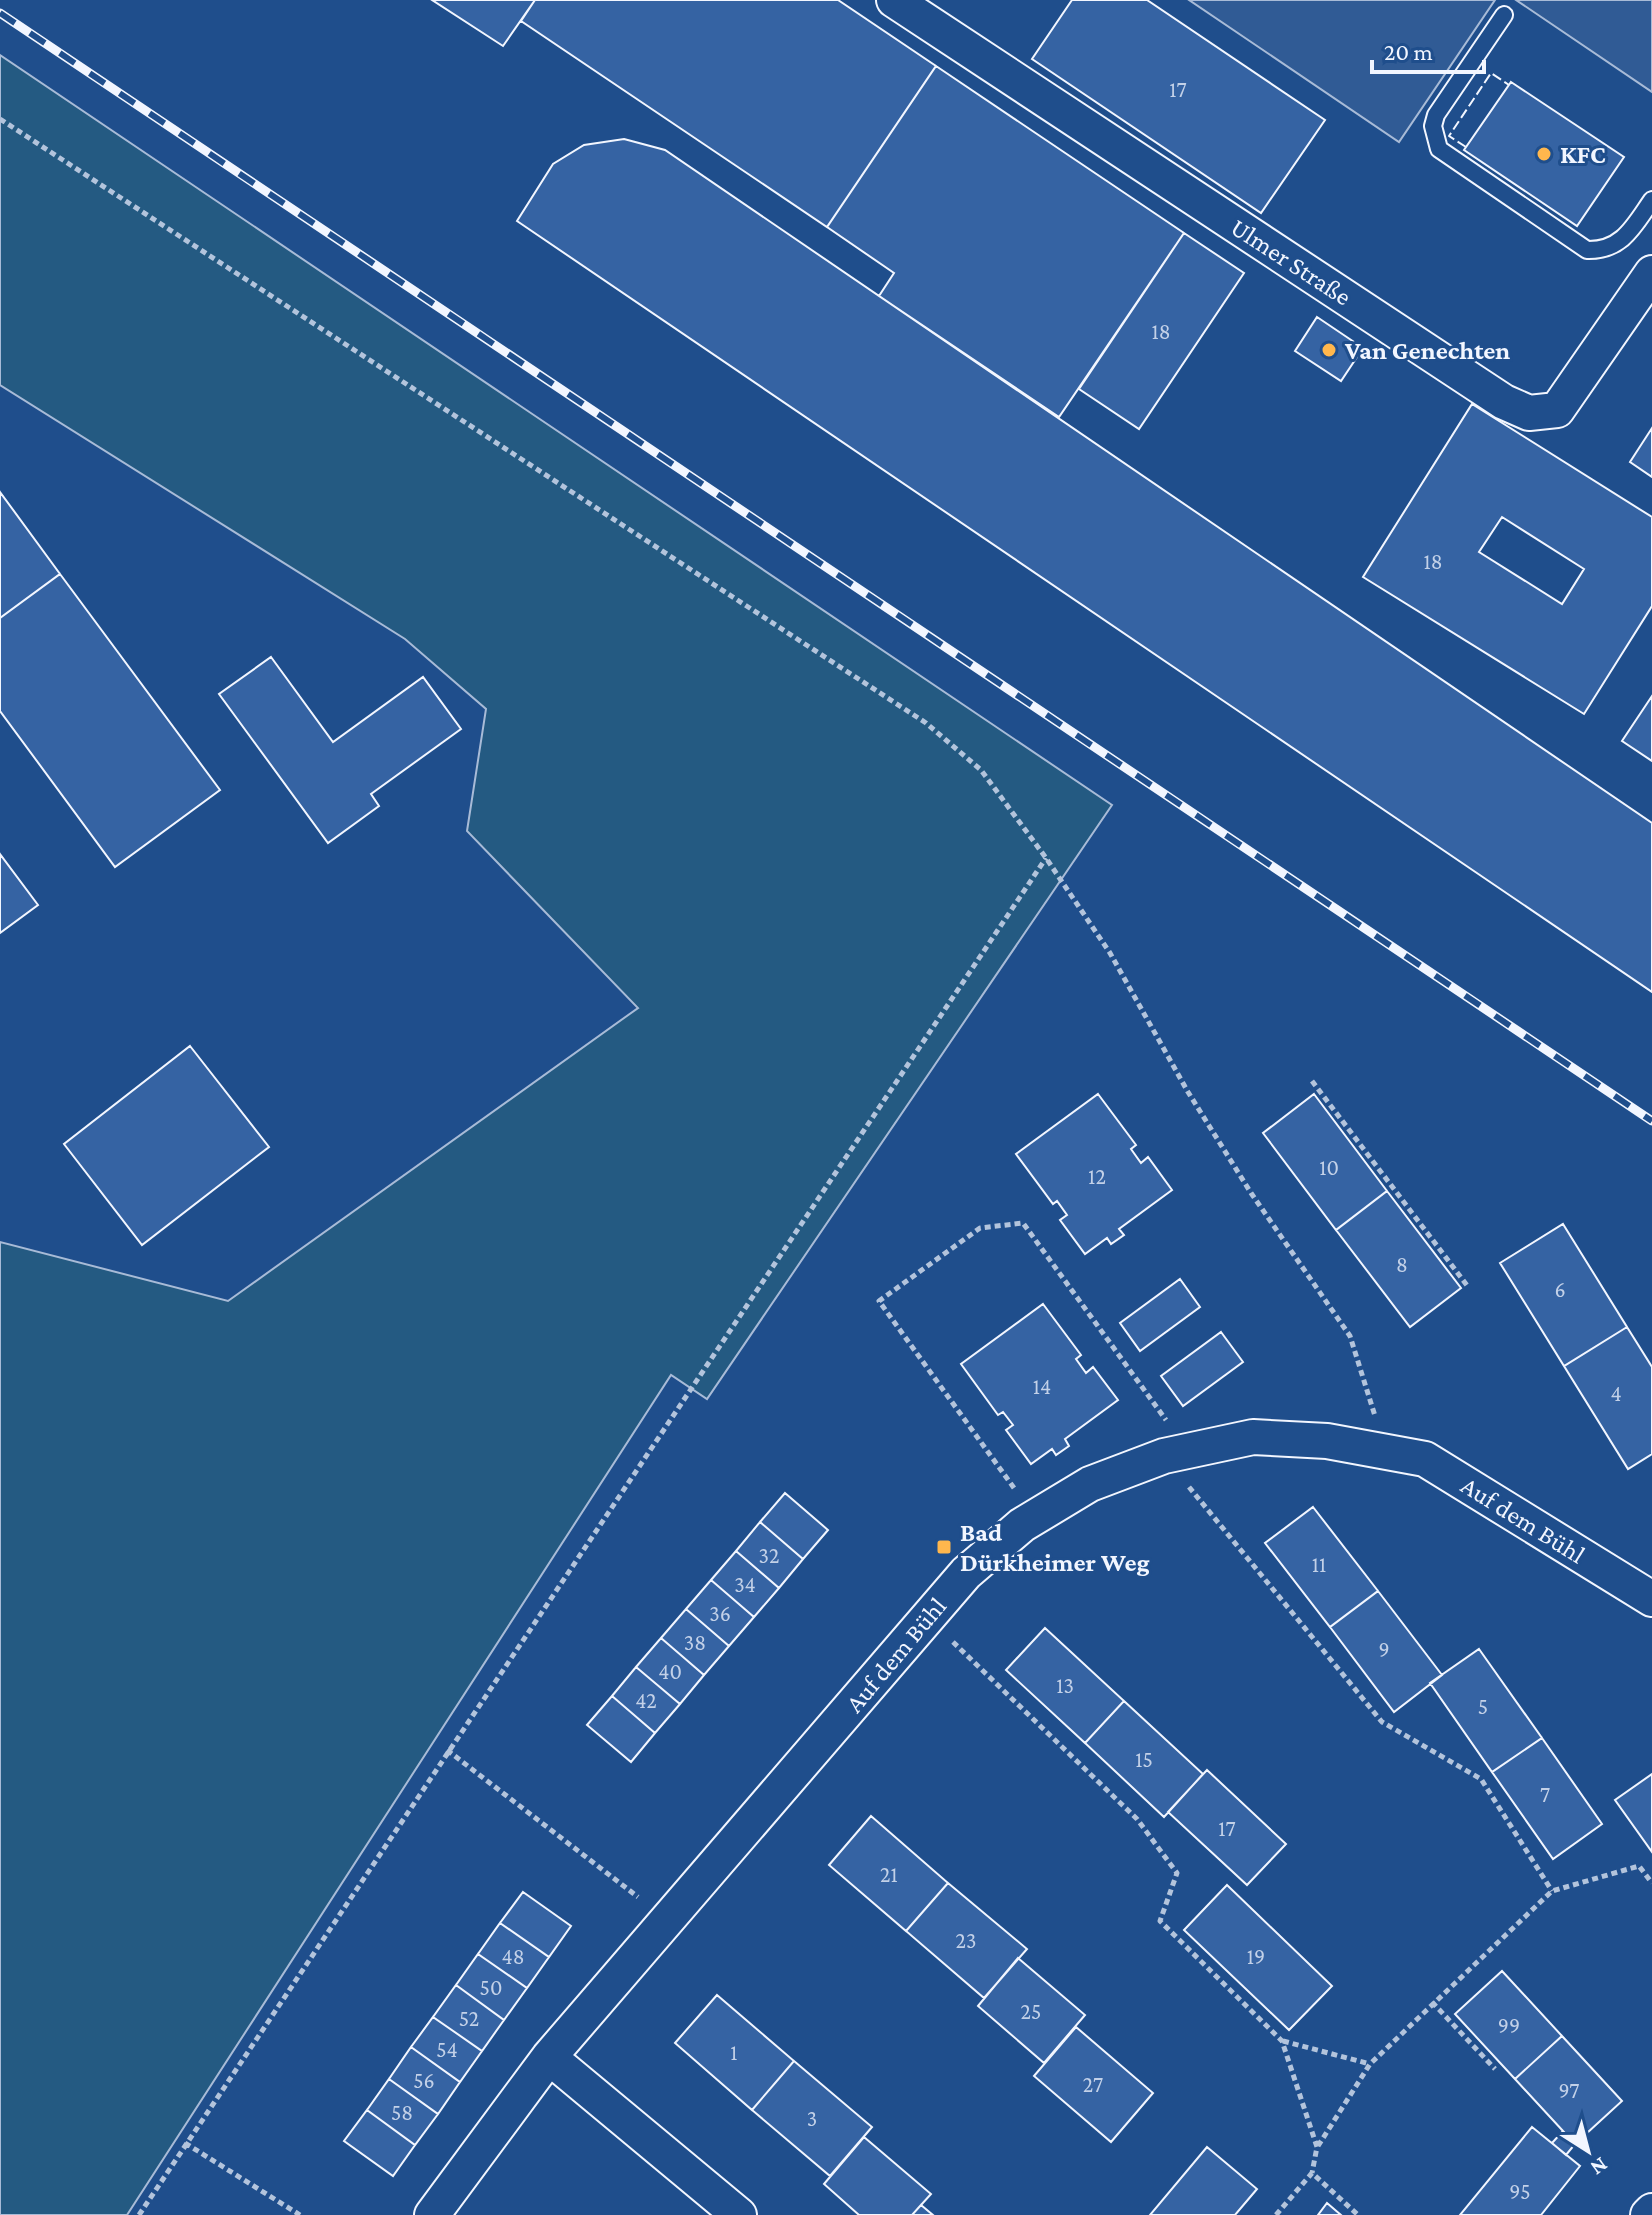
<svg xmlns="http://www.w3.org/2000/svg" width="1652" height="2215" viewBox="0 0 1652 2215" font-family="'Crimson Pro',serif">
	<rect width="100%" height="100%" fill="#1f4e8c"/>
	<!-- green -->
	<path fill="#245a82" stroke="#a8bbd7" stroke-width="2" d="M0,55L1112,805L707,1399L671,1375L127,2215H0V1242L228,1301L638,1008L467,831L486,709L405,639L0,385Z"/>
	<!-- parking -->
	<path fill="#305b95" stroke="#a8bbd7" stroke-width="2" d="M1189,0H1495L1399,142Z
		M1516,0H1652V92Z"/>
	<!-- building -->
	<path fill="#3563a3" stroke="#f2f6ff" stroke-width="2" fill-rule="evenodd" d="M432,0H535L503,46Z
		M535,0H838L936,66L827,227L521,21Z
		M1072,0H1147L1325,120L1261,213L1032,59Z
		M936,66L1184,233L1059,417L879,296L894,273L827,227Z
		M1511,82L1624,157L1577,226L1464,150Z
		M624,139L665,150L1652,823V992L517,221L553,164L584,145Z
		M1184,233L1244,273L1139,429L1079,389Z
		M1317,317L1363,348L1341,381L1295,351Z
		M1472,404L1652,517V606L1584,714L1363,577ZM1502,517L1584,569L1562,604L1479,552Z
		M1652,428V477L1630,462Z
		M0,492L60,574L0,618Z
		M60,574L220,790L115,867L0,711V618Z
		M271,657L333,742L423,677L461,729L371,794L379,806L328,843L219,694Z
		M1652,696V761L1622,741Z
		M0,854L38,905L0,933Z
		M190,1046L269,1147L142,1245L64,1144Z
		M1098,1094L1136,1145L1131,1149L1141,1163L1148,1157L1172,1190L1119,1229L1124,1235L1111,1244L1107,1238L1085,1254L1060,1220L1067,1215L1057,1201L1053,1204L1016,1154Z
		M1314,1094L1387,1191L1336,1230L1263,1133Z
		M1387,1191L1461,1288L1410,1327L1336,1230Z
		M1563,1224L1627,1327L1564,1366L1500,1263Z
		M1180,1279L1200,1307L1140,1351L1120,1323Z
		M1043,1304L1081,1355L1076,1359L1086,1373L1093,1367L1118,1400L1065,1439L1069,1446L1056,1455L1052,1449L1031,1464L1006,1430L1013,1425L1003,1412L998,1415L961,1364Z
		M1627,1327L1652,1367V1454L1628,1469L1564,1366Z
		M1221,1332L1243,1362L1183,1406L1161,1376Z
		M785,1493L828,1530L803,1559L760,1522Z
		M1313,1507L1378,1591L1330,1627L1265,1543Z
		M760,1522L803,1559L779,1588L736,1551Z
		M736,1551L779,1588L754,1617L711,1580Z
		M711,1580L754,1617L729,1646L686,1609Z
		M1378,1591L1442,1675L1394,1712L1330,1627Z
		M686,1609L729,1646L704,1675L661,1638Z
		M1045,1628L1124,1701L1085,1743L1006,1670Z
		M661,1638L704,1675L680,1704L636,1667Z
		M1479,1649L1542,1738L1492,1772L1430,1683Z
		M636,1667L680,1704L655,1733L612,1696Z
		M612,1696L655,1733L631,1762L587,1725Z
		M1124,1701L1203,1774L1164,1817L1085,1743Z
		M1542,1738L1602,1824L1553,1859L1492,1772Z
		M1207,1770L1286,1844L1247,1885L1168,1812Z
		M1652,1774V1852L1615,1800Z
		M871,1816L948,1883L906,1931L829,1865Z
		M948,1883L1027,1949L984,1998L906,1931Z
		M1227,1885L1332,1986L1289,2030L1184,1930Z
		M523,1892L571,1926L549,1957L500,1923Z
		M500,1923L549,1957L527,1988L478,1954Z
		M478,1954L527,1988L504,2020L456,1985Z
		M1018,1958L1085,2015L1044,2063L978,2006Z
		M1502,1971L1562,2036L1515,2079L1455,2014Z
		M456,1985L504,2020L482,2051L433,2017Z
		M717,1995L794,2061L752,2110L675,2043Z
		M433,2017L482,2051L460,2082L411,2047Z
		M1076,2027L1153,2093L1111,2142L1034,2076Z
		M1562,2036L1622,2101L1575,2144L1515,2079Z
		M411,2047L460,2082L438,2114L389,2079Z
		M794,2061L872,2127L830,2176L752,2110Z
		M389,2079L438,2114L415,2145L367,2110Z
		M367,2110L415,2145L393,2176L344,2141Z
		M1532,2127L1580,2166L1541,2215H1460Z
		M1563,2131L1575,2144L1566,2155L1552,2143Z
		M864,2137L931,2194L912,2215H859L824,2184Z
		M1207,2147L1257,2189L1235,2215H1150Z
		M1327,2203L1341,2215H1318Z
		M921,2205L933,2215H912Z"/>
	<g fill="none" stroke-linecap="round" stroke-linejoin="round">
		<defs>
			<path id="service" d="M1504,15L1436,115L1433,126L1439,149L1587,250C1622,251 1634,226 1652,200"/>
			<path id="minor" d="M894,0L1504,402L1529,413L1557,410L1652,273
				M549,2057L739,2215
				M432,2215L549,2057L966,1573L1022,1525L1090,1484L1164,1456L1253,1437L1327,1441L1425,1459L1652,1599
				M1648,2215L1652,2211"/>
		</defs>
		<!-- service casing -->
		<use href="#service" stroke="#f2f6ff" stroke-width="20"/>
		<!-- minor casing -->
		<use href="#minor" stroke="#f2f6ff" stroke-width="38"/>
		<!-- path -->
		<path stroke="#b3c4dc" stroke-width="5" stroke-dasharray="6 4" stroke-linecap="butt" d="M0,119L926,723L981,770L1046,858L1110,953L1188,1092L1251,1193L1350,1336L1375,1416
			M1312,1081L1469,1288
			M1189,1487L1382,1722L1481,1779L1552,1891
			M1014,1488L879,1301L980,1228L1023,1223L1166,1420
			M953,1642L1137,1819L1177,1873L1160,1921L1282,2041L1317,2147L1312,2173
			M447,1750L638,1897
			M1432,2002L1495,2069
			M1283,2041L1370,2064
			M185,2143L300,2215
			M1318,2146L1370,2064L1552,1891L1639,1866L1652,1883
			M139,2215L1046,858
			M1276,2215L1312,2173L1358,2215"/>
		<!-- service -->
		<use href="#service" stroke="#1f4e8c" stroke-width="16"/>
		<!-- minor -->
		<use href="#minor" stroke="#1f4e8c" stroke-width="34"/>
		<defs>
			<path id="rail" d="M0,13L1652,1121"/>
		</defs>
		<!-- rail casing -->
		<use href="#rail" stroke="#f2f6ff" stroke-width="9"/>
		<!-- rail -->
		<use href="#rail" stroke="#1f4e8c" stroke-width="6" stroke-dasharray="18" stroke-linecap="butt"/>
		<!-- fence -->
		<path stroke="#f2f6ff" stroke-width="2" stroke-dasharray="10 4" stroke-linecap="butt" d="M1466,147L1449,136L1491,73L1509,85"/>
	</g>
	<!-- markers -->
	<g fill="#ffb74d" stroke="#1f4e8c" stroke-width="3">
		<circle cx="1544" cy="154" r="8"/>
		<circle cx="1329" cy="350" r="8"/>
		<rect x="936" y="1539" width="16" height="16" rx="4"/>
	</g>
	<g text-anchor="middle" dominant-baseline="central" stroke-width="6" stroke-linejoin="round" paint-order="stroke">
		<!-- number labels -->
		<g font-size="22" fill="#c3d1e8">
			<text x="1178" y="89">17</text>
			<text x="1161" y="331">18</text>
			<text x="1433" y="561">18</text>
			<text x="1329" y="1167">10</text>
			<text x="1097" y="1176">12</text>
			<text x="1402" y="1264">8</text>
			<text x="1560" y="1289">6</text>
			<text x="1042" y="1386">14</text>
			<text x="1616" y="1393">4</text>
			<text x="769" y="1555">32</text>
			<text x="1319" y="1564">11</text>
			<text x="745" y="1584">34</text>
			<text x="720" y="1613">36</text>
			<text x="695" y="1642">38</text>
			<text x="1384" y="1649">9</text>
			<text x="670" y="1671">40</text>
			<text x="1065" y="1685">13</text>
			<text x="646" y="1700">42</text>
			<text x="1483" y="1706">5</text>
			<text x="1144" y="1759">15</text>
			<text x="1545" y="1794">7</text>
			<text x="1227" y="1828">17</text>
			<text x="889" y="1874">21</text>
			<text x="966" y="1940">23</text>
			<text x="513" y="1956">48</text>
			<text x="1256" y="1956">19</text>
			<text x="491" y="1987">50</text>
			<text x="1031" y="2011">25</text>
			<text x="469" y="2018">52</text>
			<text x="1509" y="2025">99</text>
			<text x="447" y="2049">54</text>
			<text x="734" y="2052">1</text>
			<text x="424" y="2080">56</text>
			<text x="1093" y="2084">27</text>
			<text x="1569" y="2090">97</text>
			<text x="402" y="2112">58</text>
			<text x="812" y="2118">3</text>
			<text x="1520" y="2191">95</text>
		</g>
		<!-- poi labels -->
		<g font-size="26" font-weight="bold" fill="#f2f6ff" stroke="#1f4e8c" text-anchor="start">
			<text x="1560" y="154">KFC</text>
			<text x="1345" y="350">Van Genechten</text>
			<text x="960" y="1532">Bad<tspan x="960" dy="30">Dürkheimer Weg</tspan></text>
		</g>
		<!-- street labels -->
		<g font-size="26" fill="#f2f6ff" stroke="#1f4e8c">
			<text transform="translate(1291 262) rotate(33)">Ulmer Straße</text>
			<text transform="translate(1523 1520) rotate(32)">Auf dem Bühl</text>
			<text transform="translate(896 1655) rotate(-50)">Auf dem Bühl</text>
		</g>
	</g>
	<!-- north arrow -->
	<g transform="translate(1588 2151) rotate(144)" stroke="#1f4e8c" stroke-width="6" paint-order="stroke">
	<path d="M0-6L14 30L0 20L-14 30Z" fill="#f2f6ff"/>
	<text y="-12" font-size="22" font-weight="bold" text-anchor="middle" fill="#f2f6ff">N</text>
	</g>
	<!-- scale -->
	<path d="M1372 60v12h112v-12" fill="none" stroke="#f2f6ff" stroke-width="4"/>
	<text x="1384" y="60" font-size="24" fill="#f2f6ff" stroke="#1f4e8c" stroke-width="6" paint-order="stroke">20 m</text>
</svg>
